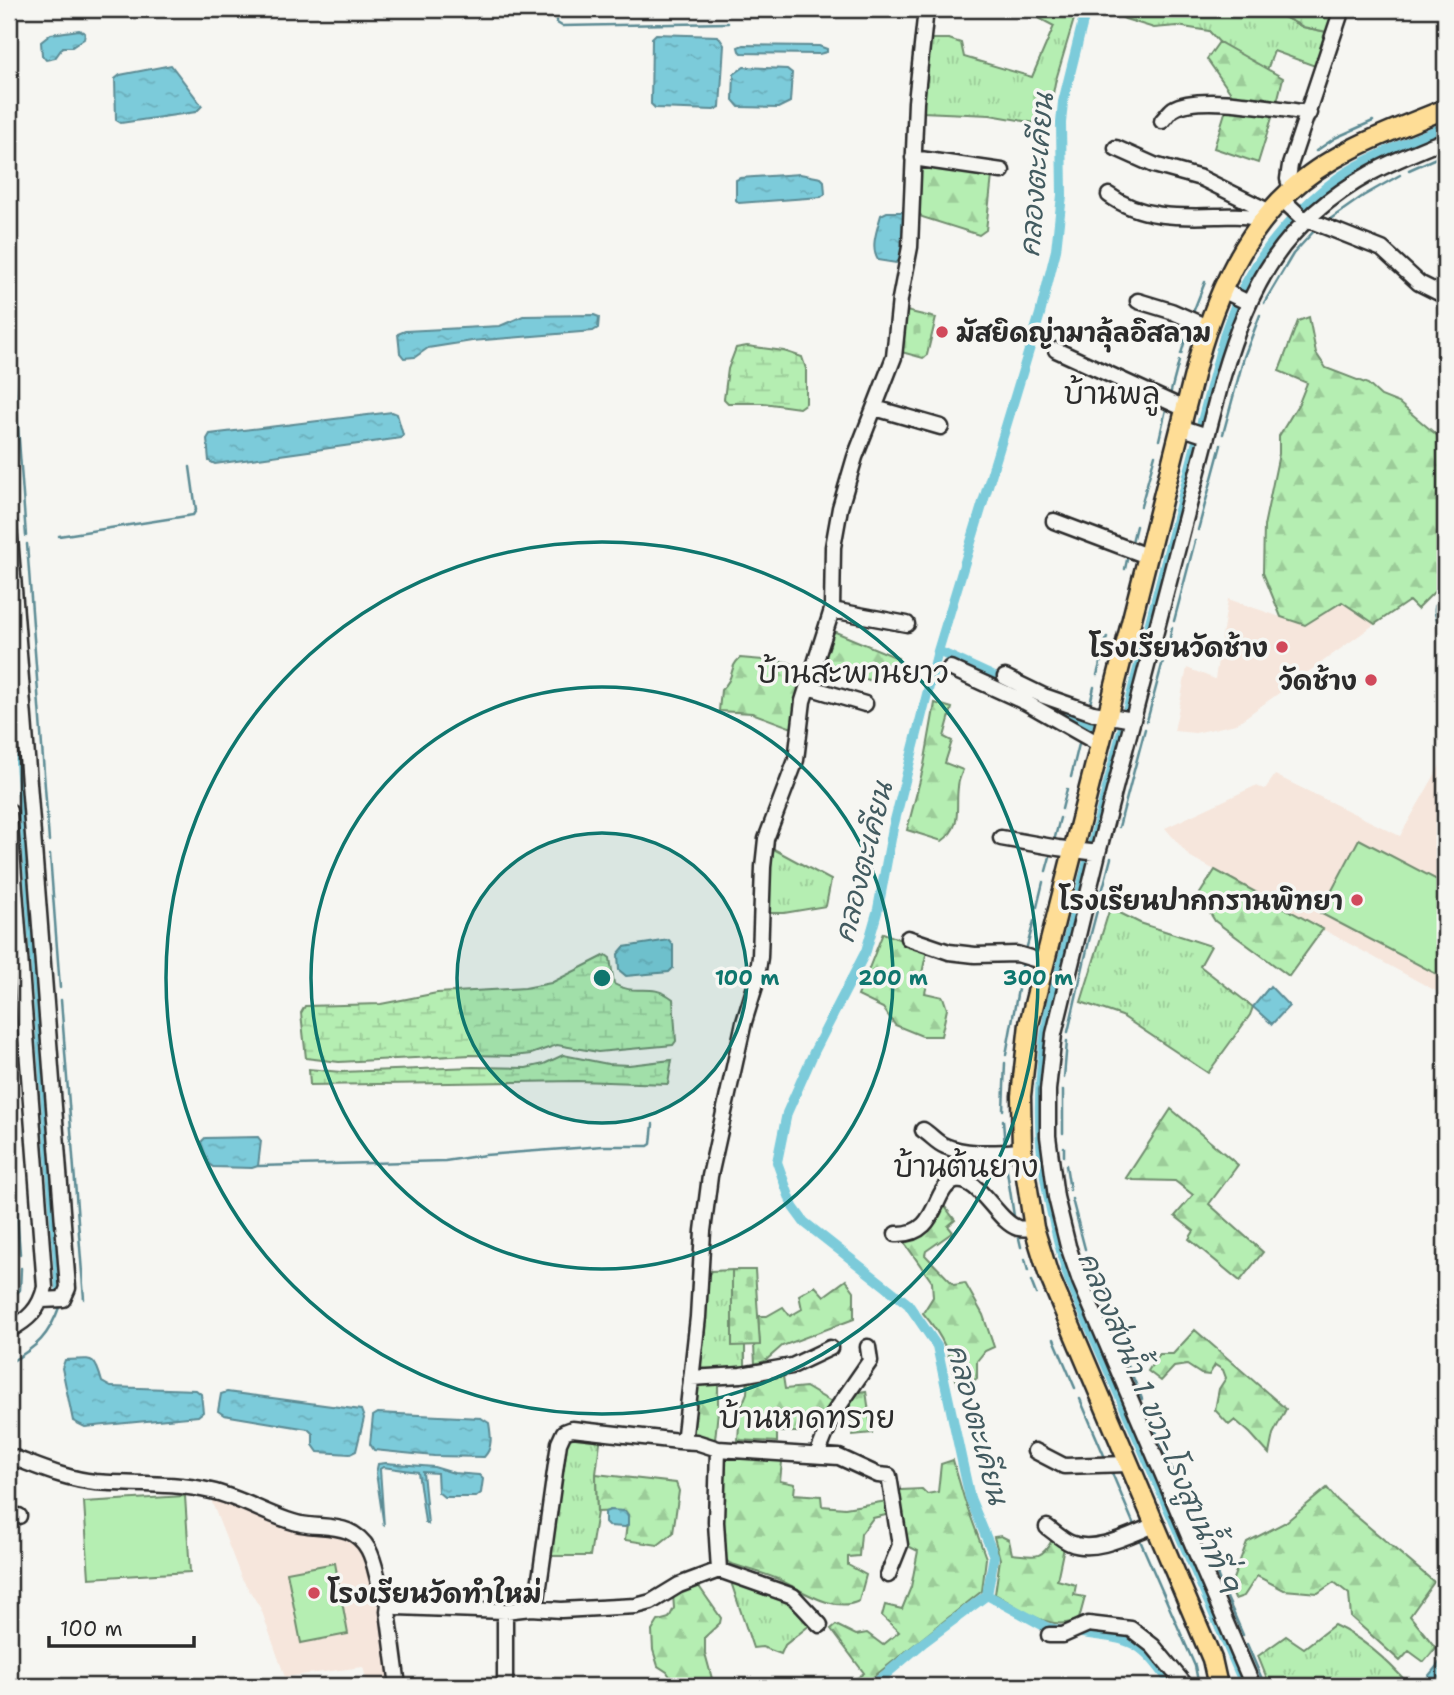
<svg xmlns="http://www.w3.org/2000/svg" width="1454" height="1695" viewBox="0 0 1454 1695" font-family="'Shantell Sans','Playpen Sans Thai',sans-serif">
	<defs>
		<pattern id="grass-tufts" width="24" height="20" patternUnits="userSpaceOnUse" patternTransform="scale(1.75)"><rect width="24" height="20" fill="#b5eeb2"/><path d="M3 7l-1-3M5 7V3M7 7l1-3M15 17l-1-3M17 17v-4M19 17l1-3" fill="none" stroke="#9ccc99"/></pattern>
		<pattern id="forest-firs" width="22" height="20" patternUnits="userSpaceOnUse" patternTransform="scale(1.75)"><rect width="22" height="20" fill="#b5eeb2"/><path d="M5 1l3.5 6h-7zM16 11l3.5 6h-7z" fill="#9ccc99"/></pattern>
		<pattern id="wetland-marsh" width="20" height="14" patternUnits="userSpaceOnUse" patternTransform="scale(1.75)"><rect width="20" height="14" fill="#b5eeb2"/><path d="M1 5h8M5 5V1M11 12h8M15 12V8" fill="none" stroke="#9ccc99"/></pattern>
		<pattern id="cemetery-stones" width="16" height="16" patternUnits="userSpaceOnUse" patternTransform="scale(1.75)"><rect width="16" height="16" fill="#b5eeb2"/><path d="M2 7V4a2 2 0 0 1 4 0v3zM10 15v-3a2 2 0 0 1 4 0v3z" fill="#9ccc99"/></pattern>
		<pattern id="water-ripples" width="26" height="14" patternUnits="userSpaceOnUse" patternTransform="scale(1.75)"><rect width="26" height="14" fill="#7ccbda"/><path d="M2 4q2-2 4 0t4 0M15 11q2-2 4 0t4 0" fill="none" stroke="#6baebb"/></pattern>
	</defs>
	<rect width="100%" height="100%" fill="#f6f6f2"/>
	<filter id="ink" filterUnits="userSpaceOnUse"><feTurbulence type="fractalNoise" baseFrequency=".0143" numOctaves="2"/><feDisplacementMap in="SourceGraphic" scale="14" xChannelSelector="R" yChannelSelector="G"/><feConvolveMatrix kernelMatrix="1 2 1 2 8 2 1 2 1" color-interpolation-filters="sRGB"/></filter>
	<g filter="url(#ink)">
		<!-- built -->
		<path fill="#f6e6dc" d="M1228,599L1304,625L1342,602L1375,624L1236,724L1195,733L1174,731L1187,668L1215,679Z
			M1445,757V996L1189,856L1165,828L1255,786L1265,789L1275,775L1400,836Z
			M224,1496L348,1532L370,1558L393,1686H378L367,1682L363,1667L285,1677L261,1609L241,1577L211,1500Z"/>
		<!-- grass -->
		<path fill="url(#grass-tufts)" stroke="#708c6e" stroke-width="2" d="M1029,9H1077L1055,83L1047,125L990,115L922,112L927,39H949L961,43L964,57L1032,77L1054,26L1031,14L1032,10Z
			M1107,9H1269L1303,27L1327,32L1315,66L1274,51L1267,70L1219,42L1209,31L1177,26L1154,28L1125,19Z
			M770,847L831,880L826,906L784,913H768Z
			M1110,908L1140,923L1211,946L1200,966L1253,1007L1250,1015L1208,1073L1122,1016L1081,1002Z
			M732,1270V1345H745V1366L704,1370L700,1364L708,1276L711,1271Z
			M601,1434L596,1474L597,1512L590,1556H549L567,1436Z
			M729,1576L780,1592L810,1625L785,1645L781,1654L762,1647L753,1648Z
			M1334,1625C1363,1638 1390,1663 1410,1686H1270L1258,1656L1286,1636L1304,1648Z"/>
		<!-- forest -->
		<path fill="url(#forest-firs)" stroke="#708c6e" stroke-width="2" d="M1269,9H1335L1327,32L1303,27Z
			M1219,42L1283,78L1277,102L1235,99L1207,59Z
			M1227,106L1274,111L1258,163L1214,148Z
			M930,167L992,176L986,230L979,235L922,217L918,211L920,169Z
			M1309,317L1316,353L1326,368L1368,384L1381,396L1399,403L1445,442V581L1417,609L1409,601L1375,624L1342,602L1305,625L1281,617L1263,573L1264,526L1279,454V436L1299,403L1307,383L1279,371L1298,321Z
			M833,631L898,658L895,667L883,663L876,683L823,662Z
			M740,658L787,662L806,670L797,700L792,728L752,713L719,711L721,690C736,677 728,668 740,658Z
			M935,703L952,708L944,737L952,741L945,763L963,770C961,775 958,781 958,787C955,808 963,826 942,841L907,830L924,765Z
			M1215,870L1323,929L1289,976L1215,921L1199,895Z
			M883,933L927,950L921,978L928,980L925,993L943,997L947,1009L941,1036H922L895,1025L883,1008L858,996Z
			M1171,1109L1238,1165L1209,1204L1263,1252L1240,1281L1189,1239L1194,1231L1175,1216L1193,1195L1175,1181L1133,1180L1126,1178Z
			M942,1203L955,1220L948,1226L953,1232L926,1251L925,1255L954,1285L965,1283L983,1315L994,1347L985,1351L977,1361V1378L968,1385L958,1386C949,1354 945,1339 923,1313L933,1297L932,1282L904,1242Z
			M846,1280L854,1291V1319L782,1346L765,1361L755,1364L754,1345H760L758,1316H767L783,1307L790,1316L802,1309L799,1295L815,1286L824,1296Z
			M1195,1330L1286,1409L1273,1434L1269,1454L1250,1433L1235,1420L1229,1425L1215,1410L1219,1389L1226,1378L1223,1370L1215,1365L1209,1375L1201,1374L1187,1365L1174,1367L1161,1381L1148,1371L1159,1354H1173Z
			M782,1370L785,1389L806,1387L831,1402L821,1426L798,1427V1432H777V1442L738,1440L740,1410L747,1393L748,1375Z
			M718,1379V1411L714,1449L692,1446L698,1380Z
			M783,1453L780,1481L795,1484L794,1494L821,1496L822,1506L845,1508L893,1500L901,1490L922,1489L927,1494L938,1492L941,1464L953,1460L964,1498L986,1558L982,1591L862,1686H846L864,1673L831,1629L836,1625L856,1635L867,1633L883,1645L899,1632L882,1616L885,1605L902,1609L911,1587L918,1551L906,1545L899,1512L873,1518L861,1534L859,1556L848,1557V1565L866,1575L859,1601C835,1613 804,1592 782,1581C765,1573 746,1569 729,1563L723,1556L719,1501L723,1456Z
			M596,1474L676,1483L679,1491L673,1533L658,1545L625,1540L628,1515L625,1511L597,1512Z
			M1327,1488L1337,1500L1434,1582L1410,1616L1436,1648L1424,1662L1409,1651L1400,1661L1351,1617L1349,1594L1334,1582L1318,1593L1284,1590L1257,1576L1244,1596L1235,1599L1230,1587L1247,1542L1286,1522Z
			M1001,1536L1009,1540L1012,1554C1034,1556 1041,1561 1052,1540L1064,1547L1057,1580L1076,1585L1074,1595L1085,1597L1079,1619C1051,1634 1020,1608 995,1594L1000,1559L994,1537Z
			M698,1585L721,1618L720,1623L705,1637V1653L714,1686H676L667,1672L658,1666L653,1650L652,1631L658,1621L669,1618L674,1608L673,1595Z"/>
		<!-- wetland -->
		<path fill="url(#wetland-marsh)" stroke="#708c6e" stroke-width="2" d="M747,346L784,351L802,357L806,369V403L799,408L763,403H728L724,399L728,369L736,348Z
			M606,955L610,958L614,984C636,997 650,981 673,999L676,1041L673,1045L598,1052L557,1045L531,1054L513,1056L471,1055L339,1062L306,1058L301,1013L305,1006L381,1004L437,993L525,988L551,983Z
			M563,1055L608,1064L629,1065L672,1060L668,1084L577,1081L310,1085L309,1069L341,1072L473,1067L526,1068L544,1064Z"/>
		<!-- cemetery -->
		<path fill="url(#cemetery-stones)" stroke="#708c6e" stroke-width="2" d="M902,310L936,318L927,355L923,358L898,351Z
			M732,1270H755L760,1345L732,1346Z
			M866,1391L872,1433L853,1435L849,1398L853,1393Z"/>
		<!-- pitch -->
		<path fill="#b5eeb2" stroke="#708c6e" stroke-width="2" d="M1359,839L1445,884V966L1440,976L1320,913Z
			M185,1496L190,1572L89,1578L84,1502Z
			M335,1563L348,1634L301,1643L287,1572Z"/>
		<!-- water -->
		<path fill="url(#water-ripples)" stroke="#5c8b94" stroke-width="2" d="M79,30L85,33L84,39L72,47H63L55,58L46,60L42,55L41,42L51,34Z
			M656,34L718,36L724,45L720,107L714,110L655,108L651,104L652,38Z
			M743,45L819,46L827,49V52L819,54L741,53L739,51L738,47Z
			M171,65L202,106L196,112L121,123L116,120L115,79L120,75Z
			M744,67L787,69L792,73L790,102L778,108L739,107L733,100L734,74Z
			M800,174L821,178L824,181L825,194L821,197L739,203L736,200V180L740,178Z
			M887,212H903L907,219L903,257L896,263L878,260C870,247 877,230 881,215Z
			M594,315L599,317L598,328L593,331L472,341L428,348L415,357L404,358L400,353L398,334L405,331L500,326L523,316Z
			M392,412L397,414L403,435L401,438L215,464L209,461L207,439L210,434Z
			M1445,590V632C1431,615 1431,605 1445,590Z
			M669,940L673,945V968L669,972L626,976L619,970L618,954L624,947Z
			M1270,986L1289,1006L1272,1024L1253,1007Z
			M258,1137L261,1141L258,1166L252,1168L213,1167L209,1164L201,1142L205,1138Z
			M65,1360C92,1360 94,1353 102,1382L111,1387L196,1390L201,1394L203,1412L198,1416L85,1427L73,1421L62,1368Z
			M227,1392L361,1410L364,1418L356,1451L350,1454L318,1452L313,1445V1434L308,1429L224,1415L218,1411L221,1394Z
			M378,1413L481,1418L489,1423C491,1435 493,1448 484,1457L434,1456L374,1450L370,1444L373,1416Z
			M386,1463L434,1467L454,1473L479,1475L483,1479L481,1493L476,1497H444L438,1492L437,1473L423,1472L428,1524L425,1522L418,1472L383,1467L380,1469L384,1526L376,1473L378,1464Z
			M610,1510L625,1511L628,1515V1525L625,1527L608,1526L605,1523V1512Z
			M1439,1663H1445V1686H1428L1426,1679Z"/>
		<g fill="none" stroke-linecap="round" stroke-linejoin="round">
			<!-- stream -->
			<path stroke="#5c8b94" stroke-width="2.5" d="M557,9V23L562,26L728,23
				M1316,151L1335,138L1373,121
				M1409,170L1445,154
				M1326,222L1363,196L1400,175
				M9,303L26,536
				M1264,303L1293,254L1315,230
				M1192,315L1205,282
				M1181,354L1185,340
				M1170,395L1179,361
				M1223,434L1244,357L1260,315
				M1159,440L1167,405
				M1141,506L1155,455
				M1198,530L1221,445
				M59,536L193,515L196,510L190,467
				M1132,542L1136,526
				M27,544L49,841
				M1125,569L1128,555
				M1174,621L1195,541
				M1170,637L1172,628
				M1097,675L1107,637
				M1090,704L1094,687
				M1147,721L1163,661
				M1084,727L1087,716
				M1071,777L1080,740
				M1062,809L1067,789
				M1119,827L1145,729
				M1054,841L1060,818
				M50,855L60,988
				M1046,871L1051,853
				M1037,907L1043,882
				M1026,950L1034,921
				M61,1000L84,1299
				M1068,1032L1089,941L1111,858
				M1006,1055L1023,962
				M1064,1078L1067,1041
				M9,1103L12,1151
				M1003,1110L1005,1063
				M1003,1120L1005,1148
				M1063,1133V1090
				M1064,1147V1156
				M1005,1158L1014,1216
				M13,1162L20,1254
				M1066,1165L1070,1190
				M258,1166L445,1161L485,1155L603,1146H648L651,1144L653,1124
				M1072,1199L1085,1249
				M1018,1234L1021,1247
				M1087,1257L1100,1296
				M1025,1259L1028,1271
				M1031,1281L1036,1294
				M9,1299L20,1290L21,1268
				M1104,1307L1142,1399
				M1054,1339L1075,1388
				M9,1363C37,1347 49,1336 60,1305
				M1080,1399L1106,1460
				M1147,1410L1176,1479
				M1112,1473L1134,1525
				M1182,1493L1195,1523
				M1139,1538L1195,1666L1199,1686
				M1216,1572L1243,1635
				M1247,1644L1265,1686"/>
			<!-- canal -->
			<path stroke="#7ccbda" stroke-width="10" d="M938,651L1012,685
				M12,658L60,1287
				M1045,702L1092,726
				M987,1595L1046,1627L1059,1630
				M1082,1633C1137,1640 1140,1641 1173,1686
				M872,1686L924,1642L987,1595L994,1556L970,1498L937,1346L908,1304L804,1222L793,1207L777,1162L787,1113L814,1052L866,951L878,909L893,828L938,651L1040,314L1056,250L1062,195L1061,123L1063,102L1086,9
				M1245,1686L1069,1279C1040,1183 1031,1112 1049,1012L1225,333C1231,316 1237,299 1246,283C1267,243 1301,206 1338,178C1366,158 1413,140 1445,127"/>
			<defs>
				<path id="minor" d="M1162,121C1166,117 1169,112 1173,109C1198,93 1278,109 1309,113
					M1116,148L1154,165L1201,178L1270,212
					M913,158L1002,171
					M1291,189L1288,179L1290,165L1342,9
					M1109,195C1141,219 1181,217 1220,216C1235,216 1250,214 1263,221
					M1282,199L1301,217L1382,249L1419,283L1445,296
					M1222,290L1247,302
					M1138,301L1171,311L1207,327
					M1056,350L1185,409
					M875,408L941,427
					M1180,427L1207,436
					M1054,521L1147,556
					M9,524L68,1288L63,1299L42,1300
					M832,610L907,624
					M950,668L1025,702L1099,744
					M1005,677L1044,696L1093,713L1133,720
					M808,687L865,704
					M9,811L45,1287C40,1309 28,1320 9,1330
					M1001,838L1058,848L1098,853
					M908,938L949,952L975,955L1017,954L1044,962
					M923,1130C931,1135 937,1143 945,1146C968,1156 998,1152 1022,1151
					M896,1234C941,1236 931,1186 956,1181C979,1176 997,1222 1018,1228C1023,1229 1030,1228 1034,1228
					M691,1378L741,1375L792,1366L830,1348
					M679,1441L696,1442L718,1449L839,1457L878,1475L889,1476L900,1545L888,1575
					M718,1449L716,1522L719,1570
					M1035,1451L1064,1466L1128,1464
					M817,1455L834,1413L870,1361L868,1347
					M9,1456C37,1466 65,1479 95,1482C134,1485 173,1482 211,1491C243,1498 270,1517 301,1524C317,1527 333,1525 348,1531C386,1547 368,1596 397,1607L505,1611L531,1608L561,1610L636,1606L651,1602L679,1585L719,1570L793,1596L820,1625
					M9,1517L19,1516
					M1047,1527C1054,1532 1061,1539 1070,1543C1095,1554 1131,1534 1155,1525
					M389,1604L388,1611L398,1686
					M531,1608L537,1600L559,1443L564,1432L572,1429L679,1441L685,1434L698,1317L703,1231L710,1176L744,1022L756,983L760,957L763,867L766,839L796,760L803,701L832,610L833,547L840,508L855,457L894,357L900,299L910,247L916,102L926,9
					M1049,1635H1063L1088,1624L1131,1629L1153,1646L1186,1686
					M505,1686V1611
					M1253,1686L1080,1281L1068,1246L1056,1197L1048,1136V1090L1054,1034L1098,853L1222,379C1249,285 1283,222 1371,173C1395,160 1421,150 1445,140"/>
				<path id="major" d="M1218,1686L1212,1659L1048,1273L1034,1228L1022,1151L1021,1096L1029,1024L1197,363C1214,300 1241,236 1290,191C1332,151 1392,131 1445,109"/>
			</defs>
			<!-- minor casing -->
			<use href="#minor" stroke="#2b2b2b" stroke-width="19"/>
			<!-- major casing -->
			<use href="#major" stroke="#2b2b2b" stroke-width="23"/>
			<!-- minor -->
			<use href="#minor" stroke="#f6f6f2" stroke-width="14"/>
			<!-- major -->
			<use href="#major" stroke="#fedd96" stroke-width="18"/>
		</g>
	</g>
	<!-- distance rings -->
	<circle cx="602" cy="978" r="145" fill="#0f766e" fill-opacity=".12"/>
	<g fill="none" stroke="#0f766e" stroke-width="3.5">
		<circle cx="602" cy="978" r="145"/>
		<circle cx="602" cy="978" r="291"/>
		<circle cx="602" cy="978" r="436"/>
	</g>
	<!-- markers -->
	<g fill="#d1495b" stroke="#f6f6f2" stroke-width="2.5">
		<circle cx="942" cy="332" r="7"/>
		<circle cx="1282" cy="647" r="7"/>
		<circle cx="1371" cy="680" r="7"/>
		<circle cx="1357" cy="900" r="7"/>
		<circle cx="314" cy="1593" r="7"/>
	</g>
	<g text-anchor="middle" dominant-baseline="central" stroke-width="7" stroke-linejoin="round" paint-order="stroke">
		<!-- poi labels -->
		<g font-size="26" font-weight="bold" fill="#2b2b2b" stroke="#f6f6f2" text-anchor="end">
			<text x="956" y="332" text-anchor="start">มัสยิดญ่ามาลุ้ลอิสลาม</text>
			<text x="1268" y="647">โรงเรียนวัดช้าง</text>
			<text x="1357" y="680">วัดช้าง</text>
			<text x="1343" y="900">โรงเรียนปากกรานพิทยา</text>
			<text x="328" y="1593" text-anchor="start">โรงเรียนวัดทำใหม่</text>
		</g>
		<!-- water labels -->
		<g font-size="28" font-style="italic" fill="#435b60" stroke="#f6f6f2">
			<text transform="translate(1036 175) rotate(-85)">คลองตะเคียน</text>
			<text transform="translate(863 862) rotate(-76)">คลองตะเคียน</text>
			<text transform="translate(1159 1423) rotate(67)">คลองส่งน้ำ 1 ขวา-โรงสูบน้ำที่ 9</text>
			<text transform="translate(978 1424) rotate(75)">คลองตะเคียน</text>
		</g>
		<!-- quarter labels -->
		<g font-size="30" fill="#2b2b2b" stroke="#f6f6f2">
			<text x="1112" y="393">บ้านพลู</text>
			<text x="853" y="672">บ้านสะพานยาว</text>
			<text x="966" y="1166">บ้านต้นยาง</text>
			<text x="807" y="1417">บ้านหาดทราย</text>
		</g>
	</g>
	<circle cx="602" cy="978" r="10" fill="#0f766e" stroke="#f6f6f2" stroke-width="3.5"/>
	<g font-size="21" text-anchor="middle" font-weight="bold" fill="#0f766e" stroke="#f6f6f2" stroke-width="7" stroke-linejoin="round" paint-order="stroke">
		<text x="747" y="985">100 m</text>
		<text x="893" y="985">200 m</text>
		<text x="1038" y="985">300 m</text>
	</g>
	<!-- margin -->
	<rect width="1454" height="1695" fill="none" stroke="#f6f6f2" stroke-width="35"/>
	<rect x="18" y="18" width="1419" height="1660" fill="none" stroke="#2b2b2b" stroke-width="2.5" filter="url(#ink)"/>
	<!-- scale -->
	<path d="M49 1636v10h145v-10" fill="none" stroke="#2b2b2b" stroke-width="3.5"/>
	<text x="60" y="1636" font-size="21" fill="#2b2b2b" stroke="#f6f6f2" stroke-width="5" paint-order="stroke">100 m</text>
</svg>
